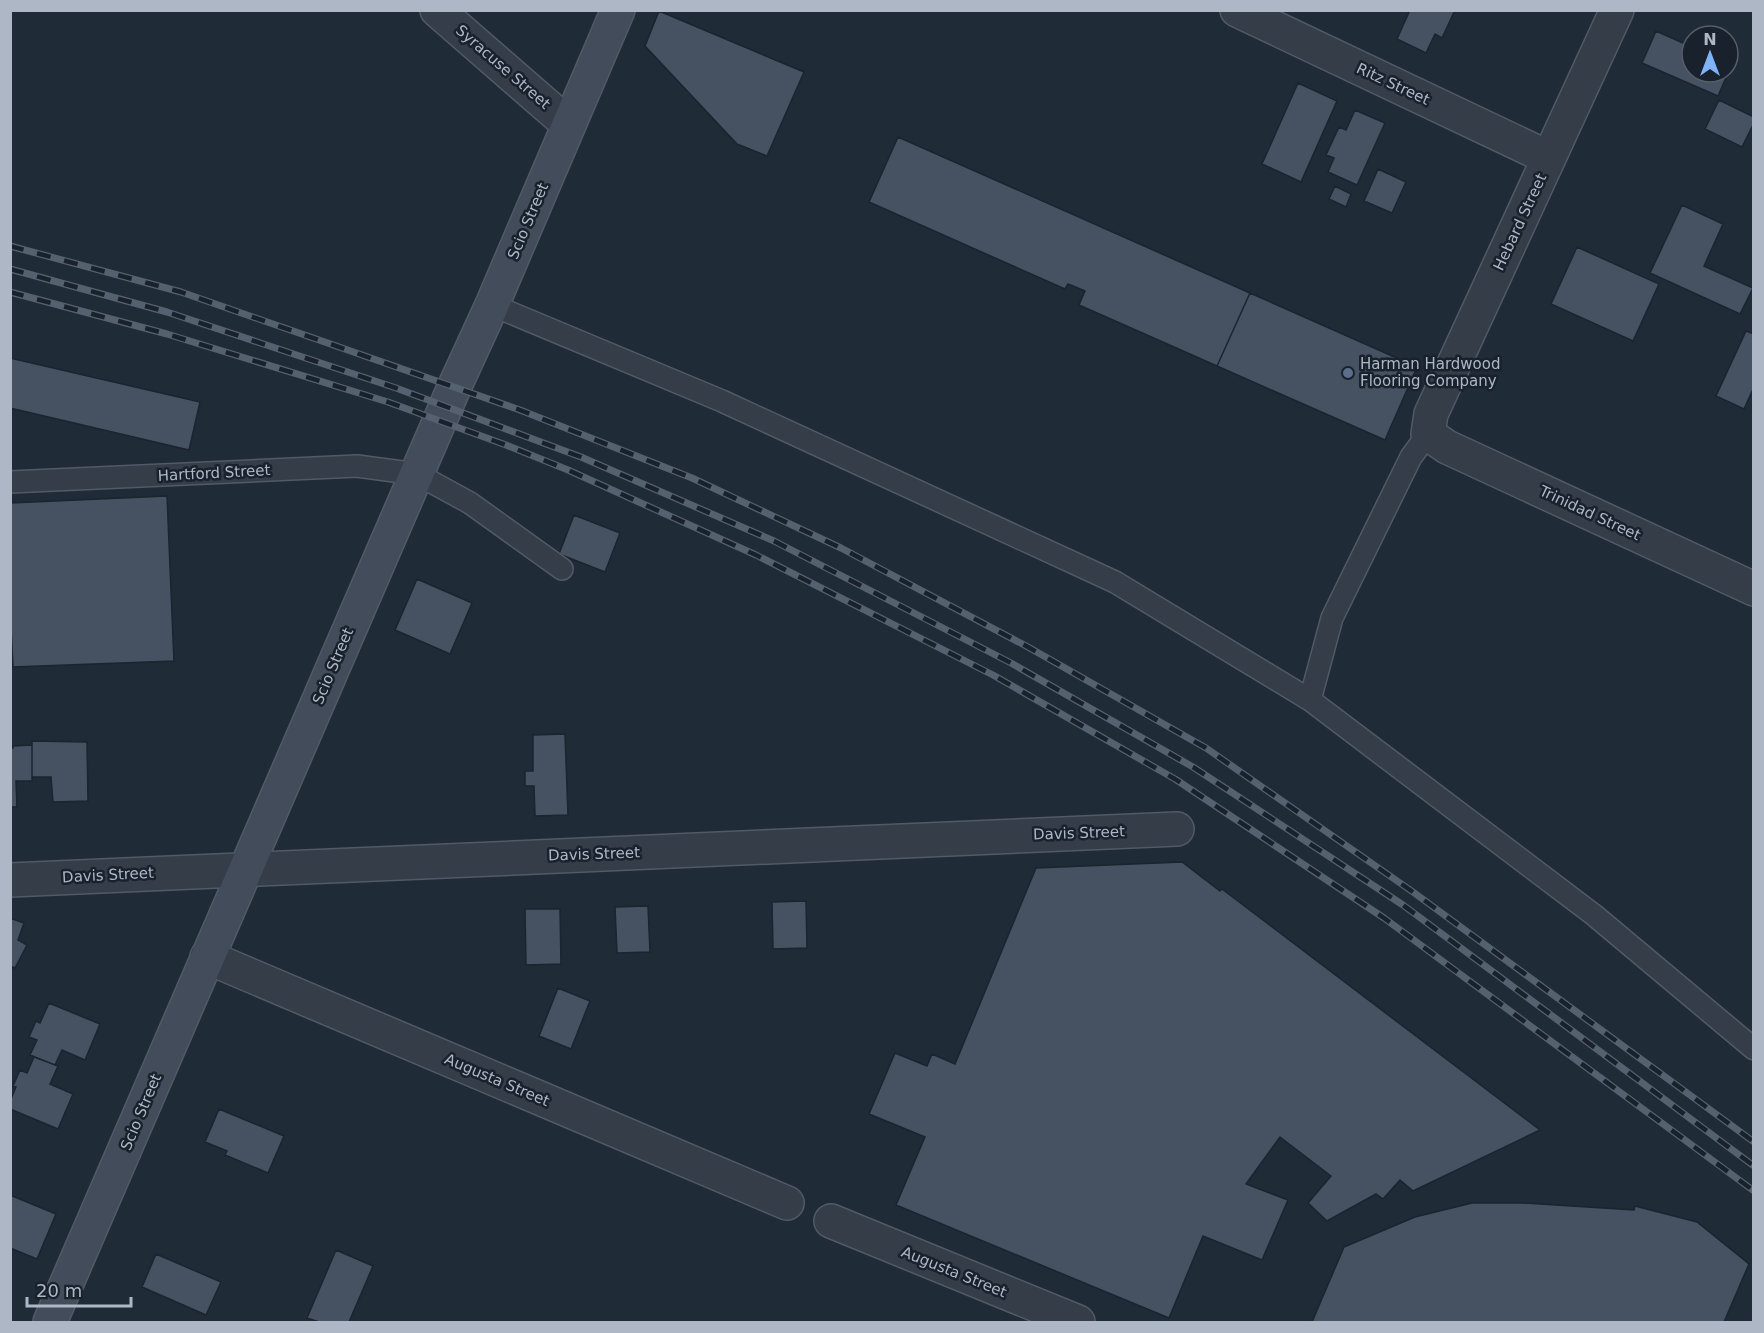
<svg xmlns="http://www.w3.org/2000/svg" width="1764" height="1333" viewBox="0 0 1764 1333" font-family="'DejaVu Sans',sans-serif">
	<rect width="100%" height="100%" fill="#202b38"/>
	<!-- building -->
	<path fill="#465262" stroke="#1b242f" stroke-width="1.5" d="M1410,10H1455L1442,38L1435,34L1426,53L1397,39Z
		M659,11L804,72L767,156L737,144L645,46Z
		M1656,31L1692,47V72H1728V62L1732,64L1718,96L1642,63Z
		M1298,83L1337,101L1301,182L1262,164Z
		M1719,100L1754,117V123L1742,147L1705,129Z
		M1355,110L1385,123L1357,185L1328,172L1334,158L1326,155L1339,127L1346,130Z
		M898,137L1250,293L1217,366L1079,305L1085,291L1068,284L1065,289L869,202Z
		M1378,169L1406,182L1392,213L1364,201Z
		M1335,186L1351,194L1346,207L1329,199Z
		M1682,205L1723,224L1704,266L1753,288L1740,314L1650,273Z
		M1577,247L1659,284L1633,341L1551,304Z
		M1250,293L1417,367L1385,440L1217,366Z
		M1746,331L1754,334V387L1744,409L1716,396Z
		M10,358L200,402L189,450L10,408Z
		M167,496L174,661L13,667L10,610V503Z
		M574,515L620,533L605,572L559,554Z
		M417,579L472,603L450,654L395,630Z
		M565,734L568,815L535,816L534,786H525V771H533V735Z
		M32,741L87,742L88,801L53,802L51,777H32Z
		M32,745V781H16L17,807H10V748H13V746Z
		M1182,862L1220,891L1222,889L1540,1130L1413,1191L1400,1180L1383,1199L1376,1194L1327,1221L1308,1203L1331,1176L1280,1137L1246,1184L1288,1200L1262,1260L1203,1236L1169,1318L896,1205L925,1137L869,1114L895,1053L927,1066L932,1054L955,1064L1036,868Z
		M806,901L807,948L773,949L772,902Z
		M648,906L650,952L617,953L615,907Z
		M525,909H560L561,964L526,965Z
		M10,918L24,923L18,940L27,945L15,968L10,966Z
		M558,988L590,1001L571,1049L539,1036Z
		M49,1003L100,1024L85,1060L62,1050L55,1065L30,1055L37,1040L29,1037L36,1021L40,1023Z
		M34,1057L58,1066L50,1084L73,1094L58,1129L10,1109V1101L16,1087L13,1086L20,1070L27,1073Z
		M219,1109L284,1136L268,1173L225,1155L227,1151L205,1142Z
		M10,1195L56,1214L37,1259L10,1248Z
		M1472,1203H1523L1634,1210L1635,1206L1697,1222L1749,1264L1724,1322H1312L1344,1247L1415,1217Z
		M336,1250L373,1266L349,1322H319L307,1318Z
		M156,1254L221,1282L206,1315L142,1287Z"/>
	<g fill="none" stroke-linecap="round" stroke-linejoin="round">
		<defs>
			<path id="lane" d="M492,305L722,401L1115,582L1310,700L1594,915L1754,1049
				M10,482L357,466L417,474L470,503L562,569
				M1310,700L1332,618L1411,457L1428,434"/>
			<path id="street" d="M437,10L568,124
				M1237,10L1549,158
				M1617,10L1431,414L1428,434L1447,447L1754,589
				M10,880L1177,829
				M207,957L787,1203
				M831,1221L1078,1322"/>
			<path id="secondary" d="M50,1322L453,390L492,305L618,10"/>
		</defs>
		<!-- lane casing -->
		<use href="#lane" stroke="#515a66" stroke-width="24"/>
		<!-- street casing -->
		<use href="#street" stroke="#515a66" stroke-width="36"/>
		<!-- secondary casing -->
		<use href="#secondary" stroke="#515a66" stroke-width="36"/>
		<!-- lane -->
		<use href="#lane" stroke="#343d48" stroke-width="21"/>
		<!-- street -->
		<use href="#street" stroke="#343d48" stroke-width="33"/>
		<!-- secondary -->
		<use href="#secondary" stroke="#424c5b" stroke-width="33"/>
		<defs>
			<path id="rail" d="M10,246L181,292L520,410L692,478L841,548L1028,647L1206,748L1413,892L1754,1142
				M10,269L167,312L396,388L581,457L774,541L1011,663L1193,767L1403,905L1754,1166
				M10,292L167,334L388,402L506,445L568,470L756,555L993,675L1175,779L1384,918L1754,1191"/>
		</defs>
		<!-- rail casing -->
		<use href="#rail" stroke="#55616f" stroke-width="7"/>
		<!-- rail -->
		<use href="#rail" stroke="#19222c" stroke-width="4.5" stroke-dasharray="14" stroke-linecap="butt"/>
	</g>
	<!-- markers -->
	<circle fill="#5c6f8a" stroke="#19222c" stroke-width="2" cx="1348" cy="373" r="6"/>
	<g text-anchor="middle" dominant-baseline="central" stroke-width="5" stroke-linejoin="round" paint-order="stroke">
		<!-- street labels -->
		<g font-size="15" fill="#aeb7c5" stroke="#19222c">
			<text transform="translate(503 67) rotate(41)">Syracuse Street</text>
			<text transform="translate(1393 84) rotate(25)">Ritz Street</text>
			<text transform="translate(528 221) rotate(-67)">Scio Street</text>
			<text transform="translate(1520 222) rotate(-65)">Hebard Street</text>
			<text transform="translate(214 473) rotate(-3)">Hartford Street</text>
			<text transform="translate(1590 513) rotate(25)">Trinidad Street</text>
			<text transform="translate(333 666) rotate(-67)">Scio Street</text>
			<text transform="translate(1079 833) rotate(-2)">Davis Street</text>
			<text transform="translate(594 854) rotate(-2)">Davis Street</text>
			<text transform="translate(108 875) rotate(-3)">Davis Street</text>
			<text transform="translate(497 1080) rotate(23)">Augusta Street</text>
			<text transform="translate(141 1112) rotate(-67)">Scio Street</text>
			<text transform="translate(954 1272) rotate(22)">Augusta Street</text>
		</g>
		<!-- poi labels -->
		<g font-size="15" fill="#aeb7c5" stroke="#19222c" text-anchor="start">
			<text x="1360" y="364">Harman Hardwood<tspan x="1360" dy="17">Flooring Company</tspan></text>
		</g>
	</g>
	<!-- border -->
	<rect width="1764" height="1333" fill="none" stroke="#aeb7c5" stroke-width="24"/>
	<!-- north arrow -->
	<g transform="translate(1710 54)"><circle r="28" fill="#19222c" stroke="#555e69" stroke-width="1.5"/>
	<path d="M0-4.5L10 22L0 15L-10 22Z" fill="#80b2f8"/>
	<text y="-9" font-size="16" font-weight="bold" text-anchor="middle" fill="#aeb7c5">N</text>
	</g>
	<!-- scale -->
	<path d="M27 1297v9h104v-9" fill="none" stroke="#aeb7c5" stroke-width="3"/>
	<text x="36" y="1297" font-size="18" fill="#aeb7c5" stroke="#19222c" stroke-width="4.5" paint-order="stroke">20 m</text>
</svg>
